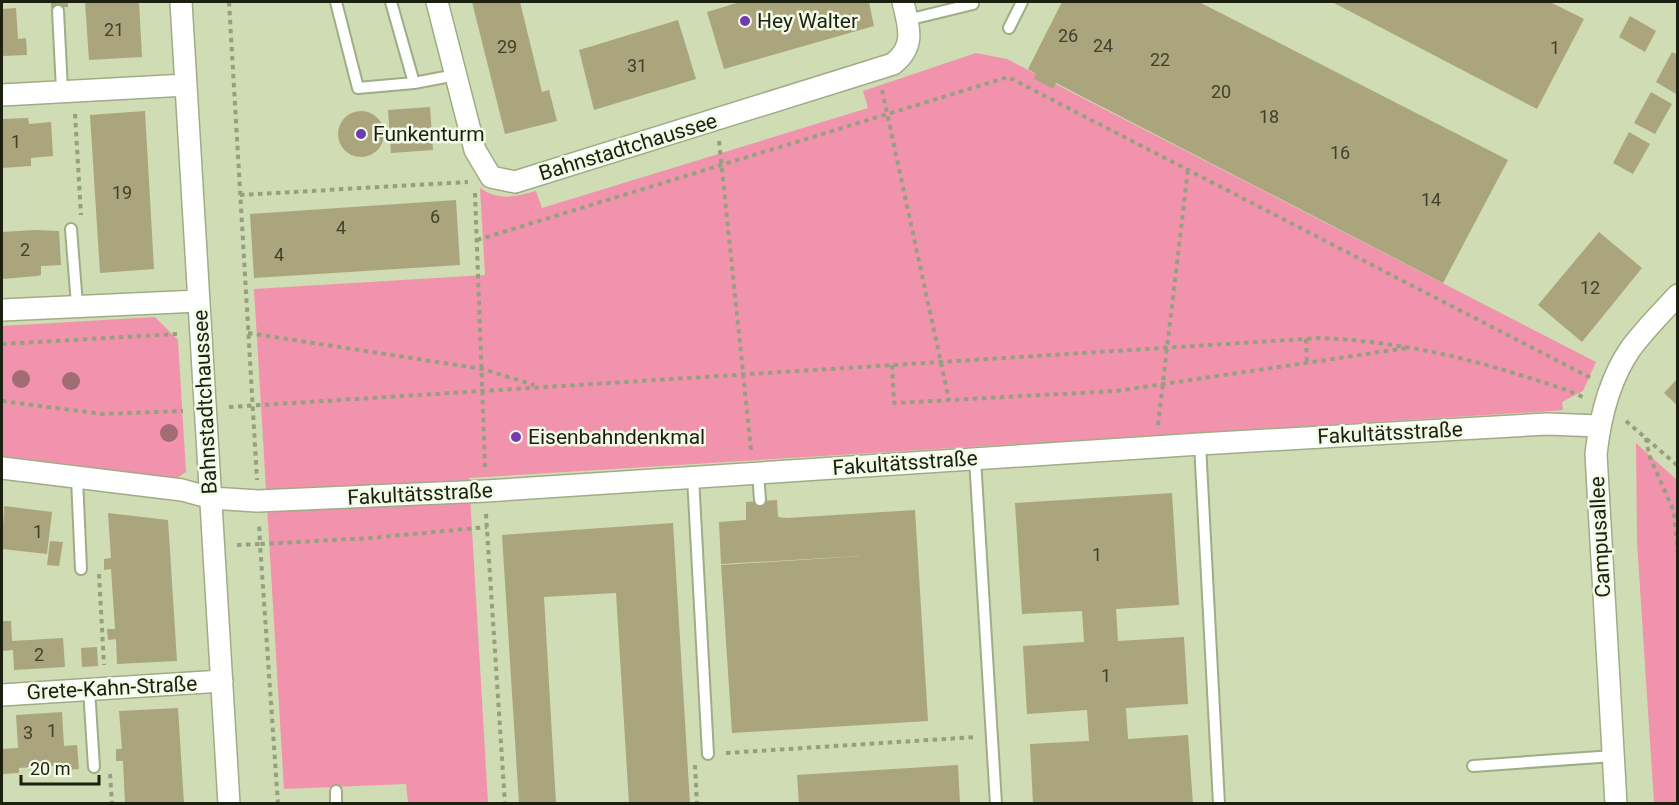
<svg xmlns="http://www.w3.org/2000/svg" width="1679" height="805" viewBox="0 0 1679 805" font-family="Roboto,sans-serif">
	<rect width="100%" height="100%" fill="#cfdcb4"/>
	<!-- green -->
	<path fill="#f293ae" d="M976,53L1007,59L1596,362L1583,391L1562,402L1563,410L1551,411L469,478L488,803H408L406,784L284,789L254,289L485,275L480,188C499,201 515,197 536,191L542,208L868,108L863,91Z
		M155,317L178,340L186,472L177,478L2,456V326Z
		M1636,443L1677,480V803H1654L1637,542Z"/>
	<!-- building -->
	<path fill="#aaa57d" d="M51,2H68V7L51,8Z
		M85,2H139L142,57L89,60Z
		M472,2H520L542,92L549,90L557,121L505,134Z
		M740,2H869L874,26L724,69L707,12Z
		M1062,2H1199L1508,160L1443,283L1056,83L1053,89L1034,79L1036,74L1028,69Z
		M1332,2H1550L1584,19L1537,109Z
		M16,8L18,39L26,38L27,55L2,56V9Z
		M1630,16L1656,31L1645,52L1619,37Z
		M678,20L696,79L594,110L579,50Z
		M1672,52L1678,55L1676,94L1656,82Z
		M1651,92L1672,104L1655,134L1634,123Z
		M430,107L433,150L391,153L388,110Z
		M145,111L154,269L100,273L90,115Z
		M338 134a23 23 0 1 1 46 0a23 23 0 1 1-46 0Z
		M28,118L29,124L51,122L53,156L31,158V166L2,168V119Z
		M1629,132L1650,144L1633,174L1613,163Z
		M456,200L460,265L254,278L250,214Z
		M35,230L59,231L61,265L41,266V275L37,276L2,279V232Z
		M1599,232L1642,268L1582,342L1538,305Z
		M1678,378V406L1664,393Z
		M1172,493L1179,605L1116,609L1118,641L1184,637L1188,704L1126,708L1128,739L1188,735L1193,804H1033L1030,744L1089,741L1087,710L1027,714L1023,646L1084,642L1082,611L1022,614L1015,503Z
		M777,500L778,517L787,518L915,510L928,721L732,733L721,565L862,556L721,564L719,522L746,520V502Z
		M4,506L52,512L47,554L2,549Z
		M108,513L168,520L177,661L117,664L116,639L108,640L107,629H115L111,569L104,570V559L111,558Z
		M673,523L690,804H629L616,593L544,597L556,804H519L502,535Z
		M50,541L63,542L59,566L47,565Z
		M2,621H11L12,641L63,638L65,667L14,670L13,650L2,651Z
		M97,647L98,666L82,667L81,648Z
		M178,708L184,804H125L123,761H116V749H122L119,711Z
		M62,712L64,746L77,745L79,769L66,770L65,765L19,768V773L2,774V749L18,748L16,715Z
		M958,765L960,804H799L797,775Z"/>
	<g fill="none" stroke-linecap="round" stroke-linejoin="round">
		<defs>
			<path id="service" d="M336,2L358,88L414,83L456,75
				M391,2L414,83
				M58,11L62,90
				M907,20L973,4
				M1009,28L1022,2
				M71,229L77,305
				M1200,444L1219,804
				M975,459L996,804
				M758,473L760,500
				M693,477L708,754
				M77,478L81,569
				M89,689L94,767
				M1473,766L1613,756
				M336,791V804"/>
			<path id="minor" d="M181,2L229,804
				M437,2L475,150L491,177L515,182L893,64C916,46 909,27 903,2
				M2,95L186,85
				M2,310L199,301
				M2,468L182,490L211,498L258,501L486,491L1200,444L1547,424L1599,426
				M2,695L222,681
				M1616,804L1596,454C1600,418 1610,378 1631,348C1645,329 1662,312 1678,295"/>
		</defs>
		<!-- service casing -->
		<use href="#service" stroke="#a0ac85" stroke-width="14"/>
		<!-- minor casing -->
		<use href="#minor" stroke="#a0ac85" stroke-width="24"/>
		<!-- path -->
		<path stroke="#96a080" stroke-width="4" stroke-dasharray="4.5 4.5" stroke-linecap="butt" d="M229,2L257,480
			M882,90L949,400
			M75,114L81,215
			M719,141L751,450
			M475,193L485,467
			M240,195L468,182
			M477,240L1008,77L1591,378
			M248,333L483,369L534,385
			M1306,339L1307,362
			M2,344L177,334
			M892,365L894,403L1116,391L1407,348
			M2,401L102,414L183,411
			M229,407L1320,338C1389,341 1454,354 1520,375C1542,382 1564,388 1585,398
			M1626,421L1678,466
			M1158,425L1188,169
			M1646,438L1649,455L1674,512L1678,555
			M486,514L505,804
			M237,545L260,544L259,523
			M99,574L104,665
			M726,753L976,737
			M695,765L697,804
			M110,774L112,804
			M278,804L260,544L371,538L487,527"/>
		<!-- service -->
		<use href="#service" stroke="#fff" stroke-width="10"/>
		<!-- minor -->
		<use href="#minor" stroke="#fff" stroke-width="21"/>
	</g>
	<!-- trees -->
	<g fill="#a26c74">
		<circle cx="21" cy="379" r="9"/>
		<circle cx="71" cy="381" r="9"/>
		<circle cx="169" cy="433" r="9"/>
	</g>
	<!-- markers -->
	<g fill="#723ab0" stroke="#f3fae6" stroke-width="2">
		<circle cx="745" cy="21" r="6"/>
		<circle cx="361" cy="134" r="6"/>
		<circle cx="516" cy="437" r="6"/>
	</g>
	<g text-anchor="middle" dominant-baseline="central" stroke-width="5" stroke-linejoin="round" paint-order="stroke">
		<!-- number labels -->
		<g font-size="18" fill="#40412c">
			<text x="114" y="29">21</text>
			<text x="1068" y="35">26</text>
			<text x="1103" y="45">24</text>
			<text x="507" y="46">29</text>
			<text x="1555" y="47">1</text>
			<text x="1160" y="59">22</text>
			<text x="637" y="65">31</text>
			<text x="1221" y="91">20</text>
			<text x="1269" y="116">18</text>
			<text x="16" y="141">1</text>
			<text x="1340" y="152">16</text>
			<text x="122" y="192">19</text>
			<text x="1431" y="199">14</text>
			<text x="435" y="216">6</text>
			<text x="341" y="227">4</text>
			<text x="25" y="249">2</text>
			<text x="279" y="254">4</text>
			<text x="1590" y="287">12</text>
			<text x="38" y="531">1</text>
			<text x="1097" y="554">1</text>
			<text x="39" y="654">2</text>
			<text x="1106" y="675">1</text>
			<text x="52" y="730">1</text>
			<text x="28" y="732">3</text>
		</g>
		<!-- poi labels -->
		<g font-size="21" fill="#1c2011" stroke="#f3fae6" text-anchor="start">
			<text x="757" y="21">Hey Walter</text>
			<text x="373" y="134">Funkenturm</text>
			<text x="528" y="437">Eisenbahndenkmal</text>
		</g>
		<!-- street labels -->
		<g font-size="21" fill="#1c2011" stroke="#f3fae6">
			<text transform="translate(628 147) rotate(-17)">Bahnstadtchaussee</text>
			<text transform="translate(205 402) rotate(-93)">Bahnstadtchaussee</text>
			<text transform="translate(1390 433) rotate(-3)">Fakultätsstraße</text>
			<text transform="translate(905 463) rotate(-4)">Fakultätsstraße</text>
			<text transform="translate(420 494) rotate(-3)">Fakultätsstraße</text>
			<text transform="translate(1600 537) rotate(-93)">Campusallee</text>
			<text transform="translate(112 688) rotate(-3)">Grete-Kahn-Straße</text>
		</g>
	</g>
	<!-- border -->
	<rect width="1679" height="805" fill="none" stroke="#1c2011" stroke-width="6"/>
	<!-- scale -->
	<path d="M21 775v9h78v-9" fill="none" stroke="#1c2011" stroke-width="3"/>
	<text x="30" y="775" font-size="18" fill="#1c2011" stroke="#f3fae6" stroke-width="4.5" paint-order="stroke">20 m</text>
</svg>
